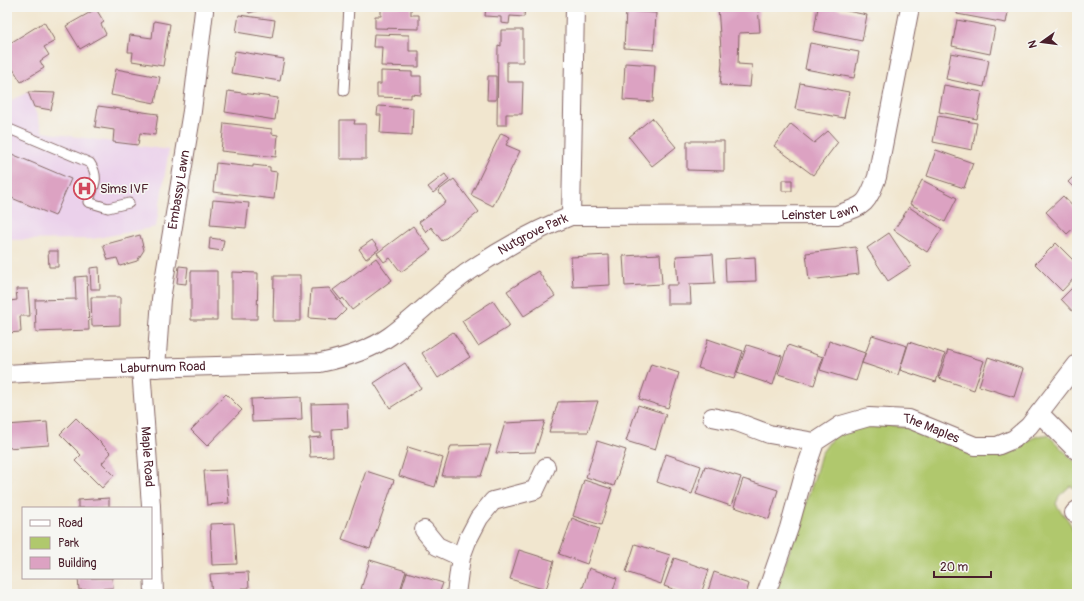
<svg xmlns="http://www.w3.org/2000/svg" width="1084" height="601" viewBox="0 0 1084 601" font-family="Pangolin,sans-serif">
	<rect width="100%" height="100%" fill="#f6f6f2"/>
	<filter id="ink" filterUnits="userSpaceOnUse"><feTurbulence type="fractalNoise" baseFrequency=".025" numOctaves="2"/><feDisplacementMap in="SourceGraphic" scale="8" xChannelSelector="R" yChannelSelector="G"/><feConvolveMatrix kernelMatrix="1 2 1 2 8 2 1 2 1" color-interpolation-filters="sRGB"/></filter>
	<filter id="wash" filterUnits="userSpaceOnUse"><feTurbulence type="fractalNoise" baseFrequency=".012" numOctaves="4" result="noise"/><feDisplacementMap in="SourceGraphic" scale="16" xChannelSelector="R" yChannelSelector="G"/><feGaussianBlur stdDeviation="0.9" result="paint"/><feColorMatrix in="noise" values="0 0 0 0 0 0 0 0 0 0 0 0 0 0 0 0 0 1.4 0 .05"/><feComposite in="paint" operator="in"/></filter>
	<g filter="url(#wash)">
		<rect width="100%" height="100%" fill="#f1e6cf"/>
		<!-- built -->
		<path fill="#ebd1eb" d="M28,92L43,132L169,150L156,227L92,239L7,240V103Z"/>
		<!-- green -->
		<path fill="#b0c86d" stroke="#7d744c" d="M886,424L911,429L981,455C987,456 994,458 1000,457C1018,452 1028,434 1048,435L1077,464V489L1070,486L1059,496L1056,504C1060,512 1067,517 1071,525C1079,544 1077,573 1077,594H775L815,476L821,454L835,434L845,427Z"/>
		<g id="blocks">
			<!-- building -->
			<path fill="#dca2c2" d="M247,7H263V9L249,13Z
				M381,7H411V15H419V29L375,28V16H381Z
				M486,7H525L524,17L510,16L509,24L501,23V17L485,16Z
				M718,7H758L760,32L739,33L738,64L752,65L750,87L720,85L722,63Z
				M818,7H828L867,15L862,41L814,31Z
				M959,7H1009L1006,23L957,14Z
				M96,9L104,22L101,24L106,34L80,49L66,26Z
				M626,11L656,13L654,50L624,48Z
				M239,15L275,20L272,38L236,32Z
				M957,20L995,27L990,54L952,46Z
				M154,21L170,24L163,66L132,61L133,52H128L130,35L152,38Z
				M44,22L55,41L44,47L49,55L40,61L44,68L21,82L7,59V45Z
				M501,30H523V62H507V82H523L522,114H506V125H497L498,45L501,46Z
				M374,34L409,35V51H419V67L381,66L382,47H373Z
				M810,43L859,52L854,78L805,69Z
				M235,51L284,59L280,81L231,73Z
				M951,53L989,60L984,87L946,79Z
				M625,63L655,65L653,102L623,100Z
				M116,69L160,77L155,103L111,95Z
				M381,71L412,72V76H421V95L411,94V98L377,97V84H381Z
				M488,76H496V100H487Z
				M800,83L849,92L844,118L795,109Z
				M944,85L982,92L977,119L939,112Z
				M228,91L278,98L275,120L225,112Z
				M28,92L55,93L51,110L34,107Z
				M98,106L158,114L155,135L140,133L138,145L113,142L114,130L95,127Z
				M378,106L413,108L412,135L380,133L381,115H377Z
				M938,116L977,123L972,150L933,142Z
				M652,118L676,147L652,166L629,137Z
				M340,120H355L354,124H366V159H340Z
				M224,123L272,129V134L278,135L276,157L221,151Z
				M791,124L814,143L828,131L838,142L813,175L774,146Z
				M501,133L510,137L506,145L520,151L493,206L471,195Z
				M687,141H724V171L687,170Z
				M936,150L973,163L964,188L927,176Z
				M7,152L71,179L55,216L7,196Z
				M216,163L253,167V165L270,167V171L277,172L274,199L213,192Z
				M1077,173V191L1068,182Z
				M445,174L449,180L433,193L428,187Z
				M454,179L479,212L442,241L431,227L426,232L419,222L446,202L438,191Z
				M782,180H792V191H782Z
				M922,180L957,198L945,222L910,204Z
				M1063,196L1077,211V225L1067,234L1046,212Z
				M213,200L249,203L246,228L210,225Z
				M909,207L942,229L927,252L894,230Z
				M413,226L431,250L401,272L390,258L384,262L377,253Z
				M889,233L911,266L888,281L867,248Z
				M140,235L144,250L137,261L120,266L117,258L108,260L103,245Z
				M210,238L224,240L222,251L209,249Z
				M372,240L379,249L366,259L359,249Z
				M1056,243L1077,264V275L1062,291L1035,264Z
				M856,247L859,274L809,280L806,253Z
				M48,251H58V267H49Z
				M660,254L662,284L625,286L623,256Z
				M713,254L715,283L690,284L691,304H667V285H678L676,256Z
				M609,255L610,285L573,287L571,257Z
				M755,257L756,281L726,282L725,259Z
				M376,258L392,280L352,310L343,298L341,300L333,290Z
				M179,266L188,267L186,284L177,283Z
				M99,267L100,289H91L90,268Z
				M191,271H217V320H191Z
				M538,271L555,296L524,316L507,291Z
				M232,272L258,273L257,319H232Z
				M87,276L89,330L36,332L35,300L76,299L75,277Z
				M274,276H300V321H273Z
				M1077,283V316L1061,299Z
				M329,288L346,310L336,320L309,318L311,289Z
				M16,289H28L30,316H20L21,332L7,333V306H10V301L17,300Z
				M91,297H120V325L92,326Z
				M493,301L510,326L478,346L462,321Z
				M453,332L470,357L438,378L422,353Z
				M872,335L907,346L898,375L862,363Z
				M708,339L743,351L734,379L698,368Z
				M829,341L865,353L856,381L820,370Z
				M909,342L945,354L936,382L900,370Z
				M747,345L782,356L773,385L737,373Z
				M788,345L823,357L814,385L778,374Z
				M948,350L984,361L974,390L939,378Z
				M988,357L1023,369L1014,397L979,386Z
				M405,363L421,388L390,408L374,383Z
				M651,364L679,373L668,408L639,399Z
				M226,394L242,410L207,446L191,430Z
				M301,397L302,420L252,422L251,399Z
				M598,401L588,432H549L558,402Z
				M347,403L348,428L332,429L333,456L310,457L309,438L321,437V433H312L311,404Z
				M638,405L666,414L655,450L626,441Z
				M76,418L111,453L102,463L114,475L102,488L75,461L81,455L60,434Z
				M545,421L535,452L496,453L505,423Z
				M47,422L49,445L7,448V425Z
				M597,441L626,450L614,486L586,477Z
				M491,445L481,476H442L451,446Z
				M408,447L443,458L435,487L399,476Z
				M666,454L701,466L692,494L657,482Z
				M705,466L741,477L731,506L696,494Z
				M226,470L229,503L207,505L204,471Z
				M366,471L394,480L370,549L342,539Z
				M743,479L778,490L769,519L734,507Z
				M584,480L612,489L601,525L573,516Z
				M109,498V508H78V500Z
				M572,518L599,529L587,564L559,554Z
				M234,523L237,564L212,565L210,524Z
				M635,544L670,555L661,584L626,572Z
				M519,550L554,561L546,590L510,579Z
				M674,558L709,570L701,594H688L664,586Z
				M370,560L406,571L399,594H379L361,589Z
				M589,568L617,578L612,594H581Z
				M248,572L249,588H242L243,594H212L210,574Z
				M407,572L443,583L439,594H400Z
				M714,572L749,584L746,594H707Z
				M78,578H112L113,588L79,590Z"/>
		</g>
	</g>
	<g filter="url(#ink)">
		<use href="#blocks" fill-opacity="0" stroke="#846564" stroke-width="1"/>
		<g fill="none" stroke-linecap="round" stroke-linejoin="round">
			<defs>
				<path id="lane" d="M344,91L349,7
					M7,128L90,163C100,178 94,186 88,202L108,208L129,203"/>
				<g id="street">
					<path id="s1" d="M571,216L837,215C865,205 866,206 877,177L910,7"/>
					<path id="s2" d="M141,368L151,506L154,594"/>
					<path id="s3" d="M156,368L161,299L192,111L204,11"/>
					<path id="s4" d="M7,374L73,370L320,363C344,358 369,351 390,336C416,317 439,293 465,274C498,251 533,231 571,216L575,7"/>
					<path d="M1039,413L1077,451"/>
					<path d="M712,417L737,422L769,434L815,442"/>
					<path d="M1074,513L1077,510"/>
					<path d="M424,530L437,546L461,557"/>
					<path d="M456,594L461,557L467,541L479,518L493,501L535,490L546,467"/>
					<path id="s5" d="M766,594L789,528L804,474L815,442L841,425L869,417L909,419L975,446H997L1014,439L1029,426L1077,364"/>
				</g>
			</defs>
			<!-- lane casing -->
			<use href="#lane" stroke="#846564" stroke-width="11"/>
			<!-- street casing -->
			<use href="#street" stroke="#846564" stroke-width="20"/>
			<!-- lane -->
			<use href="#lane" stroke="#fff" stroke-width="9"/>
			<!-- street -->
			<use href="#street" stroke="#fff" stroke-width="18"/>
		</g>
	</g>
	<!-- icons -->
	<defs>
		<symbol id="hospital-ring" viewBox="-11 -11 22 22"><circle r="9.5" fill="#f6f6f2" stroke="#d1495b" stroke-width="1.5"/><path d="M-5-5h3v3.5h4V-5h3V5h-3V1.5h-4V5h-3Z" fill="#d1495b"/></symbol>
	</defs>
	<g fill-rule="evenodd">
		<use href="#hospital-ring" x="72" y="176" width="25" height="25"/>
	</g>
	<g text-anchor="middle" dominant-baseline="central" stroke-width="3" stroke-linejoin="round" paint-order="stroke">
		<!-- poi labels -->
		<g font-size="13" fill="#4a1f2b" stroke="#f6f6f2" text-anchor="start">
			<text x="100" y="189">Sims IVF</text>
		</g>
		<!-- street labels -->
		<g font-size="13" fill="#4a1f2b" stroke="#f6f6f2">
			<text stroke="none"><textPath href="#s3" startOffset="180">Embassy Lawn</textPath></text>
			<text stroke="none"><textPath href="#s1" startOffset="249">Leinster Lawn</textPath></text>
			<text stroke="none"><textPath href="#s4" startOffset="565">Nutgrove Park</textPath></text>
			<text stroke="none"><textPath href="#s4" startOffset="156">Laburnum Road</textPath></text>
			<text stroke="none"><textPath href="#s5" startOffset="284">The Maples</textPath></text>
			<text stroke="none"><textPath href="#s2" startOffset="89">Maple Road</textPath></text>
		</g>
	</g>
	<!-- margin -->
	<rect width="1084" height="601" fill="none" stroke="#f6f6f2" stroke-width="24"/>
	<!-- legend -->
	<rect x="22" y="507" width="130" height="72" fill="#f6f6f2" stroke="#b1a0a2"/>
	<rect x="30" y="520" width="20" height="6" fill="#ffffff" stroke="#b1a0a2"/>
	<text x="58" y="527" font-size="12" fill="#4a1f2b">Road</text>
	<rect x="30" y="537" width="20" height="12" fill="#b0c86d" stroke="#b1a0a2"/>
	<text x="58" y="547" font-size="12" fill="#4a1f2b">Park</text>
	<rect x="30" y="557" width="20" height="12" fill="#dca2c2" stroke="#b1a0a2"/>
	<text x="58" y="567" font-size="12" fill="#4a1f2b">Building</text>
	<!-- north arrow -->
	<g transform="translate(1042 42) rotate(256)" stroke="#f6f6f2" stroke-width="3" paint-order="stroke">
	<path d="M0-3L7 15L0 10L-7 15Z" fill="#4a1f2b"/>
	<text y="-6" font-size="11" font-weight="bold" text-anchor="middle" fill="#4a1f2b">N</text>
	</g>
	<!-- scale -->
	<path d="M934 571v6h57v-6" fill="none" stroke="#4a1f2b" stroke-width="2"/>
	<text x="940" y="571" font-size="12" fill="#4a1f2b" stroke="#f6f6f2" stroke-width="3" paint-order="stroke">20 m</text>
</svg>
